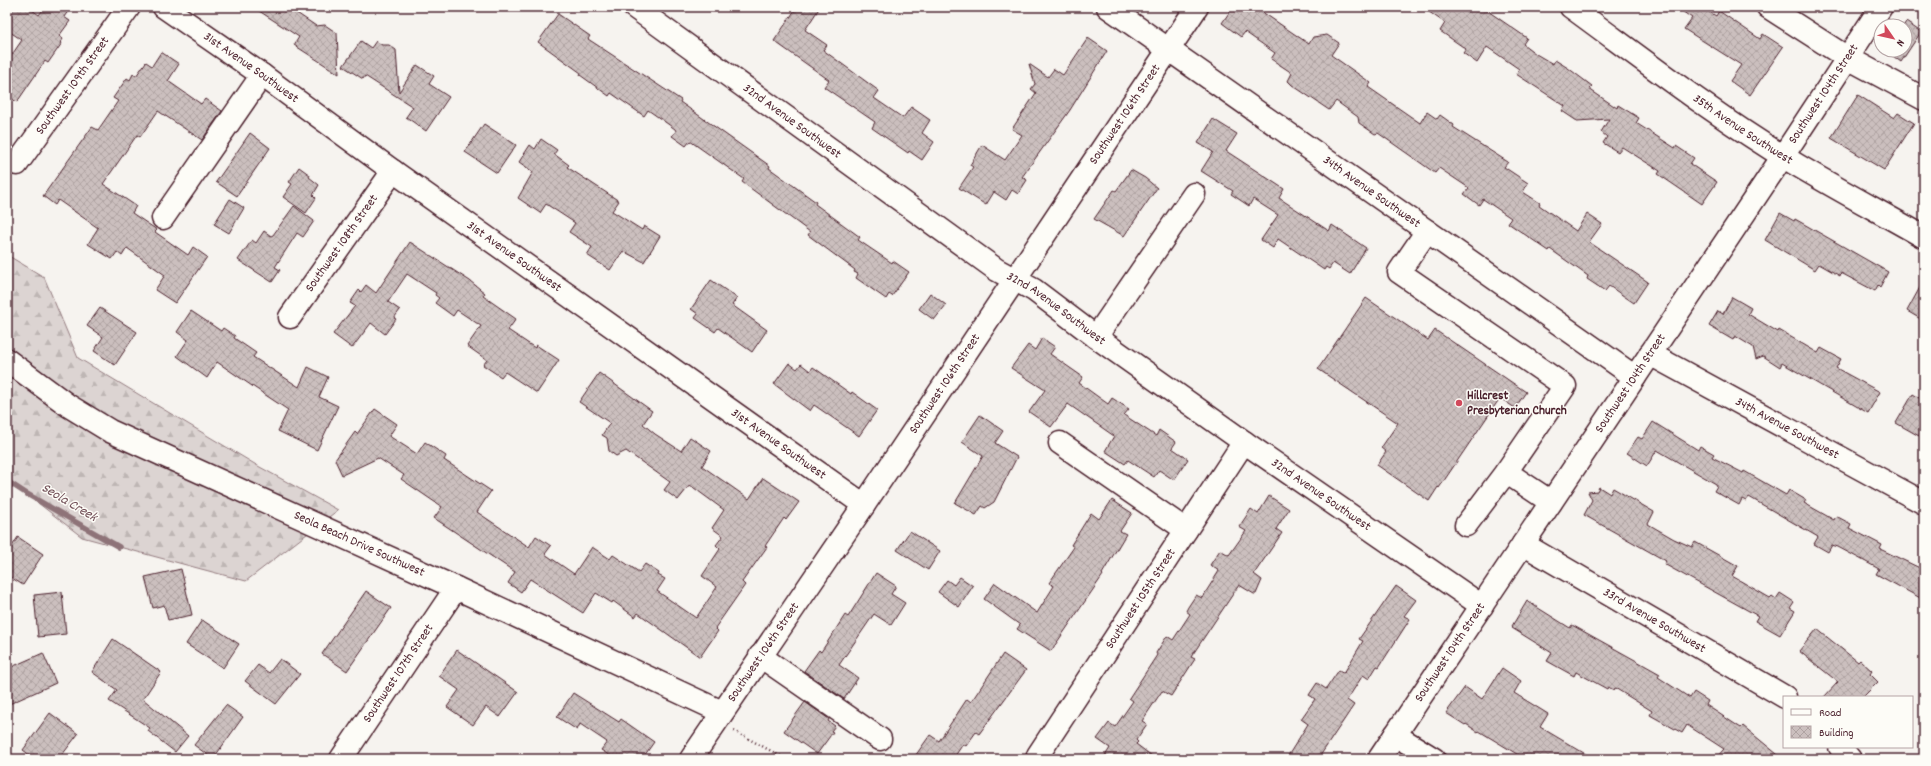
<svg xmlns="http://www.w3.org/2000/svg" width="1931" height="766" viewBox="0 0 1931 766" font-family="Dekko,sans-serif">
	<defs>
		<pattern id="forest-firs" width="22" height="20" patternUnits="userSpaceOnUse"><rect width="22" height="20" fill="#dcd4d2"/><path d="M5 1l3.5 6h-7zM16 11l3.5 6h-7z" fill="#beb6b4"/></pattern>
		<pattern id="building-cross-hatch" width="8" height="8" patternUnits="userSpaceOnUse"><rect width="8" height="8" fill="#cbbfbe"/><path d="M0 0l8 8M0 8l8-8" fill="none" stroke="#b0a4a3"/></pattern>
	</defs>
	<rect width="100%" height="100%" fill="#f6f3ef"/>
	<filter id="ink" filterUnits="userSpaceOnUse"><feTurbulence type="fractalNoise" baseFrequency=".025" numOctaves="2"/><feDisplacementMap in="SourceGraphic" scale="8" xChannelSelector="R" yChannelSelector="G"/><feConvolveMatrix kernelMatrix="1 2 1 2 8 2 1 2 1" color-interpolation-filters="sRGB"/></filter>
	<g filter="url(#ink)">
		<!-- forest -->
		<path fill="url(#forest-firs)" stroke="#937a7e" d="M7,255L44,277L78,358L258,466L338,510L246,581L82,537L7,479Z"/>
		<g fill="none" stroke-linecap="round" stroke-linejoin="round">
			<!-- stream -->
			<path stroke="#8e7378" stroke-width="5.5" d="M7,481L27,494L119,547"/>
		</g>
		<!-- building -->
		<path fill="url(#building-cross-hatch)" stroke="#4a1f2b" d="M7,7H28L39,15L45,7H71L64,17L70,21L59,36L63,39L61,42L62,43L48,63L45,61L17,102L7,96V62L22,40L7,30Z
			M253,7H288L316,26L325,25L337,33L339,74L294,45L299,37Z
			M797,7H820L805,30L827,45L823,50L879,91L874,98L903,118L911,107L930,120L922,133L934,142L922,160L909,151L908,153L872,128L875,122L824,87L829,80L774,41Z
			M1233,7H1255L1309,44L1313,37L1327,35L1339,43L1331,55L1371,83L1368,87L1420,123L1427,112L1437,119L1440,115L1454,125L1453,127L1508,162L1504,167L1528,183L1523,192L1540,203L1539,205L1576,231L1587,214L1602,224L1589,242L1648,282L1634,303L1609,286L1605,291L1587,279L1588,276L1550,249L1549,251L1508,223L1511,218L1483,199L1479,205L1464,194L1469,188L1439,168L1435,173L1378,133L1375,134L1359,123L1358,117L1336,101L1329,110L1292,85L1288,81L1292,73L1271,59L1275,53L1245,32L1241,37L1222,23Z
			M1422,7H1482L1527,38L1523,44L1536,54L1553,64L1555,60L1568,68L1592,86L1589,89L1617,108L1618,105L1639,118L1636,123L1675,148L1676,146L1694,158L1690,164L1717,182L1702,204L1658,174L1660,171L1622,147L1618,152L1603,143L1607,137L1601,132L1609,119L1577,121L1562,111L1565,106L1516,74L1519,69L1487,47L1477,63L1463,53L1466,49L1440,31L1445,23Z
			M1676,7H1702L1716,16L1719,11L1760,39L1763,34L1783,47L1750,95L1730,81L1741,65L1684,29L1692,18Z
			M558,14L590,36L588,39L681,100L680,102L770,166L769,168L816,202L815,204L860,237L858,240L892,263L893,261L909,272L892,296L889,294L886,299L856,278L858,274L854,272L855,270L808,235L810,232L742,182L744,179L690,141L686,146L672,136L676,131L675,129L648,110L644,116L611,93L609,96L580,75L581,73L538,42Z
			M1906,22L1921,32L1901,62L1886,51L1905,50V26H1903Z
			M1088,38L1107,51L1070,110L1022,177L1027,180L1018,194L1012,190L1006,200L994,192L986,205L959,188L973,167L970,165L982,145L1005,160L1022,135L1012,129L1036,93L1031,89L1035,84L1029,64L1048,77L1054,69L1063,75Z
			M361,41L371,48L376,41L382,45H389L396,50L399,92L417,65L434,76L429,84L449,97L426,131L406,117L413,107L365,76L363,79L343,66Z
			M161,52L179,64L168,81L201,104L205,99L222,111L202,140L158,111L140,137L137,135L103,184L136,206L132,213L157,230L155,232L188,255L193,247L207,257L175,303L155,290L165,275L127,248L122,256L117,252L112,259L88,244L98,228L58,200L55,205L43,196L92,127L98,130L118,101L113,98L127,78L130,80L133,74L136,76L146,62L152,66Z
			M1858,95L1894,118L1898,113L1914,123L1884,170L1831,138Z
			M1213,119L1237,134L1226,151L1284,189L1279,198L1329,231L1332,225L1366,248L1350,274L1333,263L1329,269L1326,267L1324,270L1278,239L1273,248L1261,240L1278,215L1253,199L1249,206L1231,194L1233,191L1201,171L1213,152L1198,143Z
			M484,124L516,145L497,173L465,152Z
			M250,133L270,148L237,196L216,182Z
			M541,139L557,150L554,154L569,165L567,167L619,201L612,211L642,230L644,226L660,236L644,262L623,251L610,270L587,255L592,247L569,232L575,223L546,204L540,213L518,198L533,172L519,162L530,145L535,149Z
			M299,167L310,175L309,177L319,185L313,195L316,198L306,213L283,197L292,184L289,182Z
			M1131,170L1145,178L1157,188L1124,236L1094,219L1114,190L1116,191Z
			M230,199L244,208L229,233L214,224Z
			M294,206L314,221L303,237L297,233L275,267L280,270L272,282L238,260L252,240L256,243L264,231L271,236L273,235Z
			M1780,213L1794,221L1795,219L1888,272L1880,287L1878,285L1875,291L1841,273L1840,276L1819,264L1815,270L1765,240Z
			M410,242L470,281L485,293L483,296L516,319L508,330L535,348L536,345L559,360L537,393L505,372L501,377L483,365L487,360L467,346L481,326L457,310L453,316L435,303L439,298L435,295L436,293L407,274L388,302L400,310L394,318L396,319L385,334L371,323L352,348L333,334L355,306L350,303L359,290L361,292L366,285L376,293Z
			M711,280L737,298L732,305L767,330L752,352L718,328L715,332L695,318L698,314L691,309Z
			M1924,280V321L1907,311Z
			M930,293L946,305L934,320L919,309Z
			M1732,297L1751,308L1748,314L1778,332L1779,330L1818,353L1821,348L1841,359L1836,368L1880,392L1868,413L1782,363L1780,367L1763,356L1756,359L1753,347L1735,336L1733,340L1709,326L1718,311L1723,314Z
			M1366,298L1428,340L1435,330L1526,392L1515,408L1500,398L1439,488L1438,487L1429,501L1377,465L1386,452L1381,448L1398,423L1318,369Z
			M100,308L137,332L115,365L94,351L103,337L87,326Z
			M191,311L221,331L223,328L235,336L234,338L256,353L253,357L299,387L308,367L328,377L319,397L338,406L317,450L278,431L288,410L255,388L217,362L207,378L177,356L188,340L177,332Z
			M1042,338L1055,347L1050,354L1083,377L1079,383L1108,404L1112,398L1129,409L1124,415L1156,436L1159,430L1176,442L1172,448L1188,459L1174,480L1159,470L1154,477L1128,460L1125,464L1105,451L1114,436L1068,404L1051,427L1029,412L1045,390L1011,368L1028,345L1035,350Z
			M789,363L797,369L801,364L810,371L813,367L851,394L852,392L877,410L859,436L814,405L810,411L774,384Z
			M599,373L652,411L643,424L655,434L681,451L690,437L711,451L702,466L749,499L763,478L799,502L786,520L784,518L765,546L767,547L742,582L745,585L715,628L718,631L700,657L638,613L635,617L613,601L612,603L596,593L583,613L530,579L521,592L508,583L515,572L434,518L442,507L401,479L404,475L378,458L342,475L335,460L355,432L357,434L375,409L397,424L389,436L417,454L425,442L446,456L444,460L491,491L477,512L529,547L536,536L551,546L545,554L574,574L592,547L610,559L613,555L639,572L645,564L659,573L658,575L665,579L657,591L696,618L717,587L702,576L720,549L716,545L723,536L712,528L724,510L690,485L678,500L664,490L670,482L626,451L616,456L609,451L607,438L602,435L610,423L579,402Z
			M1913,394L1924,401V428L1919,436L1896,423Z
			M980,415L1003,431L995,443L1017,457L994,502L985,508L982,506L976,515L955,503L983,456L962,442Z
			M1653,422L1698,450L1700,446L1714,454L1712,457L1743,473L1744,471L1786,495L1789,490L1806,500L1804,503L1834,520L1836,516L1851,524L1849,528L1882,545L1880,549L1924,570V600L1876,574L1879,569L1838,547L1832,545L1828,552L1814,544L1818,537L1749,497L1746,501L1742,499L1739,505L1714,491L1717,486L1716,484L1657,450L1647,466L1627,453L1638,437L1642,439Z
			M1599,487L1610,494L1613,488L1654,512L1648,524L1674,539L1692,547L1695,542L1738,566L1732,576L1770,598L1772,596L1776,599L1780,593L1794,602L1790,608L1795,611L1780,635L1755,621L1758,616L1664,564L1666,561L1584,515L1592,500L1588,492L1597,491Z
			M1269,496L1289,509L1276,529L1282,533L1254,574L1262,580L1256,594H1254L1239,585L1191,657L1195,659L1171,696L1162,691L1142,721L1147,724L1136,740L1138,742L1136,744L1156,759H1103L1110,748L1097,739L1109,723L1115,727L1133,701L1129,698L1157,655L1156,653L1167,636L1173,640L1190,614L1186,611L1188,607L1196,595L1202,598L1219,571L1210,565L1220,550L1229,555L1246,531L1239,527L1251,509L1258,514Z
			M1112,500L1132,513L1120,531L1126,534L1102,574L1103,575L1051,651L1017,629L1020,625L984,599L995,583L1037,613L1054,586L1049,583L1074,547L1071,545L1091,513L1099,519Z
			M910,531L940,551L928,570L897,550Z
			M18,537L43,554L23,585L7,575V554Z
			M181,569L192,615L168,620L164,605L153,608L145,577Z
			M876,573L896,586L891,594L905,603L891,625L874,614L839,665L858,678L844,699L804,671L819,650L821,652L845,615L848,617Z
			M960,577L973,586L959,607L938,592L947,580L954,585Z
			M1396,586L1416,600L1404,616L1410,619L1379,667L1377,666L1369,679L1363,675L1347,700L1354,705L1318,759H1286L1308,724L1301,719L1315,699L1309,695L1317,683L1326,689L1339,670L1344,673L1363,641L1359,639Z
			M366,591L391,608L347,671L322,654Z
			M62,592L66,634L38,637L34,595Z
			M1527,601L1570,628L1572,625L1644,665L1660,674L1658,677L1690,698L1694,692L1708,701L1706,705L1741,728L1743,726L1783,759H1715L1724,749L1687,725L1682,733L1650,715L1652,711L1615,688L1614,690L1608,687L1607,689L1576,672L1574,676L1547,661L1552,653L1512,628L1513,627L1512,626Z
			M202,620L239,644L223,668L186,644Z
			M1817,629L1858,662L1860,660L1872,671L1870,674L1878,682L1863,697H1824L1838,682L1799,651Z
			M113,639L161,672L143,699L188,736L175,752L148,731L150,728L109,701L117,690L92,672Z
			M457,650L518,692L500,717L486,707L473,725L447,707L459,690L439,676Z
			M43,653L56,683L7,705V669Z
			M1003,654L1026,670L979,734L976,732L966,746L963,744L953,759H913L930,735L939,741L967,699L971,702Z
			M280,659L300,674L276,704L245,681L258,665L269,673Z
			M1502,668L1521,681L1514,693L1548,714L1540,727L1594,759H1525L1479,731L1478,732L1466,724L1465,725L1446,713L1465,687L1482,699Z
			M573,693L619,722L621,719L654,742L642,759H615L601,750L607,742L580,724L577,730L557,717Z
			M805,702L829,719L828,721L835,726L831,731L833,732L817,754L784,731Z
			M226,705L243,717L213,759L194,745Z
			M50,713L78,734L59,759H35L23,750Z"/>
		<g fill="none" stroke-linecap="round" stroke-linejoin="round">
			<defs>
				<g id="minor">
					<path id="s1" d="M164,7L262,75L393,171L864,505"/>
					<path id="s2" d="M634,7L997,270L1034,290L1096,337L1244,442L1482,606"/>
					<path id="s3" d="M1108,7L1635,377"/>
					<path id="s4" d="M1571,7C1645,61 1718,118 1797,165C1839,190 1882,213 1924,237"/>
					<path d="M1768,7L1846,57L1924,99"/>
					<path id="s5" d="M17,164L129,7"/>
					<path d="M163,218L262,75"/>
					<path d="M1427,231L1399,272L1565,386L1506,472L1551,502"/>
					<path id="s6" d="M290,317L393,171"/>
					<path d="M1096,337L1194,194"/>
					<path id="s7" d="M1650,354L1924,503"/>
					<path id="s8" d="M7,360L69,406L110,431L456,588L722,712"/>
					<path d="M1060,443L1186,530"/>
					<path d="M1466,525L1506,472"/>
					<path id="s9" d="M1523,544L1785,697"/>
					<path d="M760,656L880,739"/>
					<path d="M1395,735L1434,759"/>
					<path d="M1840,747L1850,759"/>
					<path id="s10" d="M1038,755L1244,442"/>
					<path id="s11" d="M341,759L456,588"/>
					<path id="s12" d="M691,759L864,505L1197,7"/>
					<path id="s13" d="M1379,759L1783,156L1881,7"/>
				</g>
			</defs>
			<!-- minor casing -->
			<use href="#minor" stroke="#4a1f2b" stroke-width="25"/>
			<!-- path -->
			<path stroke="#4a1f2b" stroke-width="2.5" stroke-dasharray="1 3" stroke-linecap="butt" d="M734,731L786,759"/>
			<!-- minor -->
			<use href="#minor" stroke="#fdfcf7" stroke-width="22"/>
		</g>
	</g>
	<!-- markers -->
	<circle fill="#d1495b" stroke="#fdfcf7" stroke-width="1.5" cx="1459" cy="403" r="4"/>
	<g text-anchor="middle" dominant-baseline="central" stroke-width="3" stroke-linejoin="round" paint-order="stroke">
		<!-- street labels -->
		<g font-size="13" fill="#4a1f2b" stroke="#fdfcf7">
			<text stroke="none"><textPath href="#s1" startOffset="106">31st Avenue Southwest</textPath></text>
			<text stroke="none"><textPath href="#s5" startOffset="96">Southwest 109th Street</textPath></text>
			<text stroke="none"><textPath href="#s13" startOffset="800">Southwest 104th Street</textPath></text>
			<text stroke="none"><textPath href="#s12" startOffset="777">Southwest 106th Street</textPath></text>
			<text stroke="none"><textPath href="#s2" startOffset="195">32nd Avenue Southwest</textPath></text>
			<text stroke="none"><textPath href="#s4" startOffset="211">35th Avenue Southwest</textPath></text>
			<text stroke="none"><textPath href="#s3" startOffset="322">34th Avenue Southwest</textPath></text>
			<text stroke="none"><textPath href="#s6" startOffset="90">Southwest 108th Street</textPath></text>
			<text stroke="none"><textPath href="#s1" startOffset="430">31st Avenue Southwest</textPath></text>
			<text stroke="none"><textPath href="#s2" startOffset="519">32nd Avenue Southwest</textPath></text>
			<text stroke="none"><textPath href="#s12" startOffset="453">Southwest 106th Street</textPath></text>
			<text stroke="none"><textPath href="#s13" startOffset="452">Southwest 104th Street</textPath></text>
			<text stroke="none"><textPath href="#s7" startOffset="156">34th Avenue Southwest</textPath></text>
			<text stroke="none"><textPath href="#s1" startOffset="754">31st Avenue Southwest</textPath></text>
			<text stroke="none"><textPath href="#s2" startOffset="843">32nd Avenue Southwest</textPath></text>
			<text stroke="none"><textPath href="#s8" startOffset="399">Seola Beach Drive Southwest</textPath></text>
			<text stroke="none"><textPath href="#s10" startOffset="187">Southwest 105th Street</textPath></text>
			<text stroke="none"><textPath href="#s9" startOffset="152">33rd Avenue Southwest</textPath></text>
			<text stroke="none"><textPath href="#s12" startOffset="129">Southwest 106th Street</textPath></text>
			<text stroke="none"><textPath href="#s13" startOffset="128">Southwest 104th Street</textPath></text>
			<text stroke="none"><textPath href="#s11" startOffset="103">Southwest 107th Street</textPath></text>
		</g>
		<!-- poi labels -->
		<g font-size="13" font-weight="bold" fill="#4a1f2b" stroke="#fdfcf7" text-anchor="start">
			<text x="1467" y="396">Hillcrest<tspan x="1467" dy="15">Presbyterian Church</tspan></text>
		</g>
		<!-- water labels -->
		<g font-size="14" font-style="italic" fill="#725058" stroke="#fdfcf7">
			<text transform="translate(69 503) rotate(31)">Seola Creek</text>
		</g>
	</g>
	<!-- margin -->
	<rect width="1931" height="766" fill="none" stroke="#fdfcf7" stroke-width="24"/>
	<rect x="12" y="12" width="1907" height="742" fill="none" stroke="#4a1f2b" stroke-width="1.5" filter="url(#ink)"/>
	<!-- legend -->
	<rect x="1783" y="696" width="130" height="52" fill="#fdfcf7" stroke="#b5a4a5"/>
	<rect x="1791" y="709" width="20" height="6" fill="#fdfcf7" stroke="#b5a4a5"/>
	<text x="1819" y="716" font-size="12" fill="#4a1f2b">Road</text>
	<rect x="1791" y="726" width="20" height="12" fill="url(#building-cross-hatch)" stroke="#b5a4a5"/>
	<text x="1819" y="736" font-size="12" fill="#4a1f2b">Building</text>
	<!-- north arrow -->
	<g transform="translate(1893 38) rotate(124)"><circle r="19" fill="#fdfcf7" stroke="#b5a4a5"/>
	<path d="M0-3L7 15L0 10L-7 15Z" fill="#d1495b"/>
	<text y="-6" font-size="11" font-weight="bold" text-anchor="middle" fill="#4a1f2b">N</text>
	</g>
</svg>
